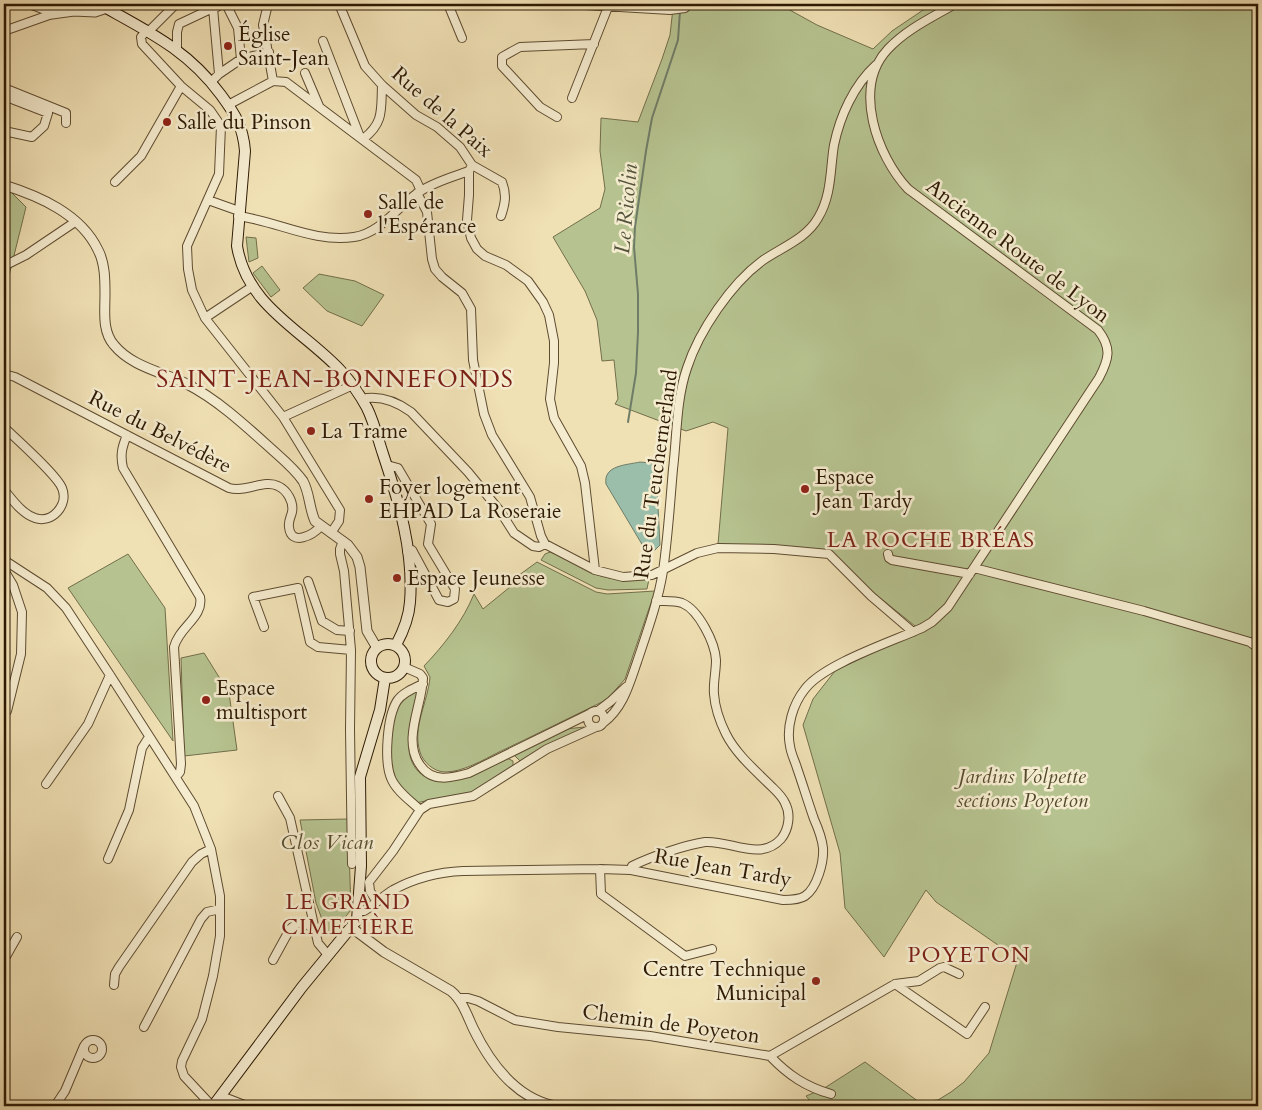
<svg xmlns="http://www.w3.org/2000/svg" width="1262" height="1110" viewBox="0 0 1262 1110" font-family="Cardo,serif">
	<rect width="100%" height="100%" fill="#f0e1b5"/>
	<filter id="stains"><feTurbulence type="fractalNoise" baseFrequency=".004" numOctaves="4"/><feColorMatrix values="0 0 0 0 .2 0 0 0 0 .09 0 0 0 0 .02 0 0 0 .5 -.17"/></filter>
	<radialGradient id="worn" r=".72"><stop offset=".6" stop-color="#630" stop-opacity="0"/><stop offset="1" stop-color="#630" stop-opacity=".3"/></radialGradient>
	<!-- green -->
	<path fill="#b6c390" stroke="#726e4a" d="M644,4H779L817,25L873,49L892,31L932,4H1258V1085L1250,1106H814L806,1096L823,1089L865,1062L919,1102L938,1100L951,1092L964,1082L989,1053L1018,959L936,902L926,890L884,957L845,908L840,853L803,725L813,699L835,671L920,630L869,589L832,552L718,544L728,428L713,422L686,431L615,404L618,399L614,360L602,361L597,320L585,291L553,237L600,208L605,189L600,151L601,118L638,122L662,59L670,35L673,8L646,6Z
		M4,188L10,191L26,207L4,296Z
		M246,237L256,238L258,258L249,262Z
		M262,266L280,290L271,297L253,273Z
		M319,274L355,281L384,295L362,326L327,311L303,288Z
		M550,552C566,557 580,568 595,574C613,581 631,580 649,579L647,589L608,590L596,588L541,560L545,554Z
		M128,554L165,608L173,741L68,588Z
		M537,562L596,592L607,594L655,591L625,679L610,696L602,702C567,719 533,736 499,752C483,760 463,772 445,772C434,772 423,762 420,752C412,727 428,702 430,677L424,666C444,645 463,621 474,594L483,609L510,587L511,581Z
		M204,653L229,693L237,750L184,756L181,658Z
		M414,691L417,692V695C415,711 410,728 409,745C408,770 429,787 453,780C472,775 489,764 507,758L513,761V766L474,792L415,803L396,783L390,763L391,730L398,703Z
		M584,727L586,728L536,751L520,761L514,755L566,729Z
		M348,819L351,910L332,933L323,934V922L316,903L300,820Z"/>
	<!-- water -->
	<path fill="#9bbeaa" stroke="#6f7c67" d="M640,462L651,463L656,468L660,545L654,551H650L643,546L606,484C603,465 627,465 640,462Z"/>
	<g fill="none" stroke-linecap="round" stroke-linejoin="round">
		<!-- stream -->
		<path stroke="#6f7c67" stroke-width="2" d="M628,422L636,373L638,332V294L634,247L635,227L646,151L652,118L678,40L680,11"/>
		<defs>
			<path id="minor" d="M226,4L238,28L241,59
				M339,4L365,66L382,85L416,115L437,127L460,147L472,165L502,182C507,195 505,204 501,216
				M448,4L462,38
				M569,4L670,10L685,8L689,4
				M147,30L141,37L142,44L181,86L210,110L221,126L219,174L187,246L188,269L192,290L205,318L283,417L340,510L339,521L331,533
				M4,31L52,14
				M149,31L176,4
				M323,41L360,137
				M177,49V32L179,24L213,8
				M305,73L319,106
				M219,74L241,59L269,52
				M273,81L286,82L416,180L421,191
				M211,82L219,74L213,8L217,7L220,4
				M4,88L66,113V123
				M4,96L48,113L44,126L32,137L4,131
				M572,98L608,7
				M228,105L273,81L263,25L268,4
				M557,117L540,107L502,66V57L520,47L594,44
				M363,139C384,123 381,110 382,85
				M472,165L469,171V195L467,220L471,238L477,249L485,256L506,265L528,281L543,302L549,315L554,341V363L550,399L554,418L581,466L585,483L595,570
				M115,182L141,156L181,86
				M417,193L427,212L432,259L435,269L442,277L462,293L471,309L473,360L484,414L492,435L530,497L541,536L545,544L595,570L623,577L652,575L697,553L718,548L774,549L829,554L871,596L913,632
				M208,200L239,211
				M238,216C277,221 314,243 354,237C381,233 398,206 419,192C434,182 452,177 469,171
				M4,266L26,255L75,222
				M205,318L253,286
				M4,374L15,377L229,488C246,493 264,479 278,486C287,490 294,502 292,512C291,517 288,521 289,527C291,547 313,535 321,526
				M362,399C380,395 397,402 411,412L468,472L500,511L514,533L533,546L539,547L545,544
				M283,417L353,385
				M4,427C17,440 56,474 62,488C69,505 52,524 35,518C22,514 12,499 4,490
				M127,435C122,447 120,455 123,468L200,597C204,617 179,627 174,647L181,764L180,772L176,777
				M387,465L398,468L431,524L428,544L455,589L454,599L448,602L439,600L412,550L407,551
				M343,541L340,549V554L344,571L351,650L350,729L352,864
				M888,554L889,558L892,560L970,574
				M4,560L47,588L66,608L110,675L194,806L211,849L220,896V936L213,976L202,1019L182,1061L181,1067L184,1076L212,1106
				M974,568L1144,611L1250,642L1258,648
				M4,570L13,585L22,612L21,654L7,711
				M308,581L322,621L337,630L350,631
				M264,627L253,597L298,588L310,642L318,647L351,650
				M404,667L420,674L423,678C422,706 402,740 420,765C432,783 451,778 469,773L589,714
				M588 719a8 8 0 1 1 16 0a8 8 0 1 1-16 0Z
				M598,711L611,701L626,687
				M603,723C623,708 629,685 637,662C647,632 658,602 663,571C668,537 670,503 673,469C677,436 676,400 687,368C699,331 731,284 762,261C782,247 806,239 818,218C832,195 830,169 834,145C840,116 854,85 876,65
				M46,784L88,724L110,675
				M278,796L290,818L318,943L328,955
				M420,810L429,804L473,796L547,749L596,727
				M108,859L129,810L142,748L149,737
				M600,869L601,894L685,956L712,949
				M631,870L632,866C650,857 685,845 705,842C730,840 760,862 781,839C789,829 791,814 785,803C782,796 776,791 771,786C755,770 736,754 726,734C720,722 715,708 714,694C713,683 716,672 716,660C715,643 699,610 682,603C674,600 664,601 656,601
				M377,902L370,891L369,882L393,851L420,810C411,801 396,791 391,778C384,761 387,717 397,701C402,693 414,688 423,684
				M359,911H364C374,905 383,896 393,890C415,878 438,872 463,871L600,869L631,870L783,900C790,900 799,900 805,896C817,888 824,862 823,848C822,838 818,828 814,819C808,802 803,785 797,768C795,761 791,754 790,746C786,727 793,704 805,689C824,664 891,642 922,628L932,622L948,607L1099,378C1109,359 1112,348 1098,330L908,189C877,156 852,87 888,49C907,29 931,18 955,4
				M4,960L17,937
				M273,960L290,929L299,922L307,924L316,931
				M895,984L967,1034L985,1007
				M114,985L115,974L119,967L192,862L201,854L211,849
				M458,998H468L478,1001L515,1020L558,1027L650,1036L770,1056L895,984L919,981L940,968L944,967L959,974
				M144,1027L201,919L207,912L220,909
				M84 1049a9 9 0 1 1 18 0a9 9 0 1 1-18 0Z
				M770,1056C788,1075 806,1087 831,1094
				M221,1096L247,1106
				M55,1106L65,1091L84,1046"/>
			<path id="tertiary" d="M31,4L44,9L52,14L74,11L95,12L107,8
				M4,185C39,196 81,214 98,250C105,263 105,280 105,294C105,312 102,331 114,345C132,367 163,372 187,384C220,401 249,429 277,454C286,462 296,471 303,481C310,494 309,508 315,521L348,545L357,557L360,567L367,631L377,648
				M352,928L384,952L451,991C462,1000 467,1015 473,1028C489,1061 515,1098 555,1106"/>
			<path id="secondary" d="M99,4C147,31 187,49 221,95C235,114 243,126 245,151L237,246C247,307 303,330 341,371C351,382 360,395 367,408C374,422 378,439 383,454C399,502 414,552 410,602C409,617 403,632 396,645
				M371 661a17 17 0 1 1 34 0a17 17 0 1 1-34 0Z
				M213,1106L302,987L357,920L361,866L360,777L380,710L385,678"/>
		</defs>
		<!-- minor casing -->
		<use href="#minor" stroke="#5e4b30" stroke-width="10"/>
		<!-- tertiary casing -->
		<use href="#tertiary" stroke="#5e4b30" stroke-width="11"/>
		<!-- secondary casing -->
		<use href="#secondary" stroke="#2d1903" stroke-width="12"/>
		<!-- minor -->
		<use href="#minor" stroke="#f5eccf" stroke-width="8"/>
		<!-- tertiary -->
		<use href="#tertiary" stroke="#f5eccf" stroke-width="9"/>
		<!-- secondary -->
		<use href="#secondary" stroke="#f5eccf" stroke-width="10"/>
	</g>
	<!-- markers -->
	<g fill="#8f2418" stroke="#f5eccf" stroke-width="2">
		<circle cx="228" cy="46" r="5"/>
		<circle cx="167" cy="122" r="5"/>
		<circle cx="368" cy="214" r="5"/>
		<circle cx="311" cy="431" r="5"/>
		<circle cx="805" cy="489" r="5"/>
		<circle cx="369" cy="499" r="5"/>
		<circle cx="397" cy="578" r="5"/>
		<circle cx="206" cy="700" r="5"/>
		<circle cx="816" cy="981" r="5"/>
	</g>
	<g text-anchor="middle" dominant-baseline="central" stroke-width="5" stroke-linejoin="round" paint-order="stroke">
		<!-- poi labels -->
		<g font-size="21" fill="#2d1903" stroke="#f5eccf" text-anchor="start">
			<text x="238" y="34">Église<tspan x="238" dy="24">Saint-Jean</tspan></text>
			<text x="177" y="122">Salle du Pinson</text>
			<text x="378" y="202">Salle de<tspan x="378" dy="24">l'Espérance</tspan></text>
			<text x="321" y="431">La Trame</text>
			<text x="815" y="477">Espace<tspan x="815" dy="24">Jean Tardy</tspan></text>
			<text x="379" y="487">Foyer logement<tspan x="379" dy="24">EHPAD La Roseraie</tspan></text>
			<text x="407" y="578">Espace Jeunesse</text>
			<text x="216" y="688">Espace<tspan x="216" dy="24">multisport</tspan></text>
			<text x="806" y="969" text-anchor="end">Centre Technique<tspan x="806" dy="24">Municipal</tspan></text>
		</g>
		<!-- street labels -->
		<g font-size="21" fill="#2d1903" stroke="#f5eccf">
			<text transform="translate(442 112) rotate(41)">Rue de la Paix</text>
			<text transform="translate(1018 251) rotate(37)">Ancienne Route de Lyon</text>
			<text transform="translate(160 432) rotate(27)">Rue du Belvédère</text>
			<text transform="translate(656 474) rotate(-82)">Rue du Teuchernerland</text>
			<text transform="translate(723 868) rotate(10)">Rue Jean Tardy</text>
			<text transform="translate(671 1024) rotate(8)">Chemin de Poyeton</text>
		</g>
		<!-- park labels -->
		<g font-size="21" font-style="italic" fill="#564c2d" stroke="#f5eccf">
			<text x="1022" y="776">Jardins Volpette<tspan x="1022" dy="24">sections Poyeton</tspan></text>
			<text x="327" y="842">Clos Vican</text>
		</g>
		<!-- water labels -->
		<g font-size="22" font-style="italic" fill="#54533d" stroke="#f5eccf">
			<text transform="translate(626 209) rotate(-85)">Le Ricolin</text>
		</g>
		<!-- neighbourhood labels -->
		<g font-size="22" letter-spacing="1" fill="#7a1f14" stroke="#f5eccf">
			<text x="931" y="540">LA ROCHE BRÉAS</text>
			<text x="348" y="902">LE GRAND<tspan x="348" dy="25">CIMETIÈRE</tspan></text>
			<text x="969" y="955">POYETON</text>
		</g>
		<!-- quarter labels -->
		<g font-size="24" letter-spacing="1" fill="#7a1f14" stroke="#f5eccf">
			<text x="335" y="379">SAINT-JEAN-BONNEFONDS</text>
		</g>
	</g>
	<!-- margin -->
	<rect width="1262" height="1110" fill="none" stroke="#f0e1b5" stroke-width="20"/>
	<rect x="5" y="5" width="1252" height="1100" fill="none" stroke="#2d1903" stroke-width="2.5"/>
	<rect x="10" y="10" width="1242" height="1090" fill="none" stroke="#2d1903"/>
	<rect width="100%" height="100%" filter="url(#stains)"/>
	<rect width="100%" height="100%" fill="url(#worn)"/>
</svg>
